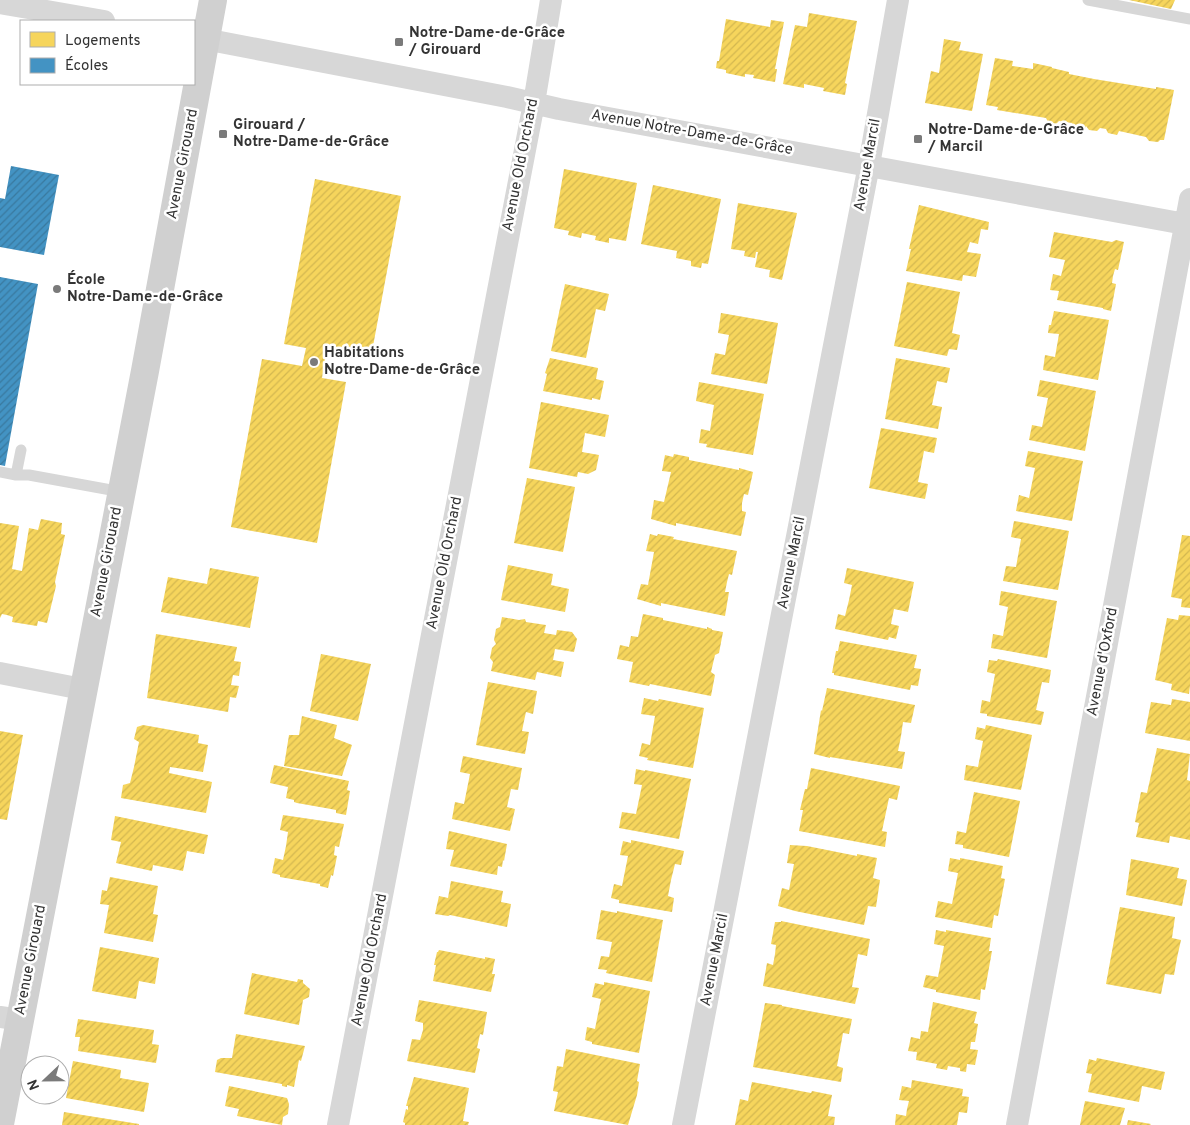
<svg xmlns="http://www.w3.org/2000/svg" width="1190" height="1125" viewBox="0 0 1190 1125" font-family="Overpass,sans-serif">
	<defs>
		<pattern id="homes-hatch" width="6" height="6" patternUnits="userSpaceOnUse" patternTransform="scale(1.25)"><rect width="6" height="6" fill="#f6d55c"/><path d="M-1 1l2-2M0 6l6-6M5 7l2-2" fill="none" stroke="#d3b750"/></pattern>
		<pattern id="schools-hatch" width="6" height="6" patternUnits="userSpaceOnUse" patternTransform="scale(1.25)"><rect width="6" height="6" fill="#4393c3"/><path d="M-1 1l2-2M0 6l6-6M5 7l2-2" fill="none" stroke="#39799f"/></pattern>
	</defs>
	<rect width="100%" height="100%" fill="#fff"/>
	<!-- homes -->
	<path fill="url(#homes-hatch)" d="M1129,0H1175L1171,9Z
		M809,13L857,21L845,83L847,84L845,95L823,91L824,88L804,84V88L783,84L795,25L807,27Z
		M726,19L770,27L771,20L784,22L775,69H777L775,82L753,78L754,75L745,74V77L726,73V70L716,68L717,61H719Z
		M944,39L961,42L959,50L983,54L972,111L925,103L931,71L939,73Z
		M995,58L1013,61L1012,66L1033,69V63L1052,67V68L1069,72V74L1094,79L1156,89V87L1174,90L1164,140H1160L1158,142L1149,141L1146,137L1119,131L1117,135L1108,133L1106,129L1100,128L1097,131L1089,130L1086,126L1084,132L1071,130L1072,123L1059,121L1056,124L1048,122L1046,118L997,110L998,107L986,105Z
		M564,169L637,183L626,241L609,238V243L595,240L596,236L582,233L581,238L568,235L569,231L554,228Z
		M315,179L401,196L371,357L327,348L322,378L346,382L317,543L231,527L262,359L302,366L306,348L284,344Z
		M653,185L721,199L708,264L702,263L701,268L691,266V261L676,258L677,251L641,244Z
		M738,203L797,213L782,280L769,277L770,270L755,267L758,252H756L755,258L744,256L745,251L731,249Z
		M919,205L989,222L988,230L981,229L978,244L970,242L967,252L981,254L976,277L963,275L962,281L906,271L911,249H909Z
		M1054,232L1112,242L1116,240L1124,242L1118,270L1115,269L1113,276L1112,283L1116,284L1111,311L1103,309V308L1057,300L1059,291L1050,290L1053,274L1061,276L1065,260L1049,257Z
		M907,282L960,292L952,333L960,335L957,350L949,349L947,356L894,346Z
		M565,284L609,294L605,311L596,309L586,358L551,351Z
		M1054,311L1109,320L1098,380L1043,370L1045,355L1055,357L1059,334L1048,333L1049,325H1051Z
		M721,313L778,323L767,384L711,374L715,353L725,355L729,335L718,333Z
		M550,358L598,368L596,379L604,381L600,400L592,398V400L543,391L547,374L545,373Z
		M896,358L950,368L947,383L937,381L932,405L942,407L938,429L885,419Z
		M1040,380L1096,391L1085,451L1029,440L1032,425L1042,427L1048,398L1037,396Z
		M699,382L764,394L753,455L706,447L707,444L699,443L701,429L710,431L714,405L696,401Z
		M541,402L609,415L605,437L585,433L582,452L599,455L596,470L588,474L578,472L577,477L529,468Z
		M881,428L937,438L934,453L924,451L918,482L928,484L925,499L869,488Z
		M1028,451L1083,461L1072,521L1016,511L1019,495L1029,498L1035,468L1025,466Z
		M674,454L689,457V460L739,470V468L753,472L748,495L744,494L742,503V511L746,512L741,536L676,523V526L651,519L654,500L664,502L671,472L662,471L665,455L673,457Z
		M527,478L575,487L563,552L514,543Z
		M41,519L62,523L61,534L65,535L55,582L56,586L47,623L38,621L37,626L12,622L13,617L7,615L2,614L0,618V523L19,526L12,569L22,571L29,528L38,530Z
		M1014,521L1069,531L1058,590L1003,581L1006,566L1016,567L1021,539L1011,537Z
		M650,534L657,536L658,534L674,537L673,539L737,551L732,575L729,574L727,582L725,592H729L725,616L661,603V606L637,599L641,584L648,585L654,552L646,551Z
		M1182,535L1190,536V608L1181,607L1182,599L1171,597Z
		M508,565L553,574L551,585L569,589L565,612L501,600Z
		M210,568L259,577L250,628L161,612L168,577L207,584Z
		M847,568L914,582L908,612L894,609L891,624L899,626L896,639L889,637L888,640L835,629L838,614L845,616L849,600L852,585L844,583Z
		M1001,591L1057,601L1047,658L991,648L993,634L1003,636L1008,607L999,605Z
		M643,614L663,618V620L707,629V627L712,629V630L723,632L719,653L715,655L711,672L715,675L711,696L650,684L649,686L629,682L633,662L617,659L620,645L629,647L631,636L638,637Z
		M1179,615L1190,616V686L1189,694L1171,690L1172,684L1155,680L1167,618L1178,620Z
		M502,617L519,620L525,619L526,622L546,625L544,633L556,635L557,630L572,632L577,639L574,652L555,649L553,660L564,662L561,677L537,672L535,680L491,671L493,662L490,658L492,648L496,644L494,640L496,629L500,627Z
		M156,634L237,647L234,661L241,662L239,676L233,675L231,685L239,686L236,698L230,697L228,712L147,698Z
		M840,641L917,655L914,668L921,669L918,686L911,685L910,690L834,675V673H832L836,651H838Z
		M321,654L371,664L358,721L310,711Z
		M998,659L1051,670L1049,683L1042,682L1036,710L1044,712L1041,725L987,716V714L980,713L982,700L990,702L995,674L987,672L989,660L997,661Z
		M488,682L537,691L533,714L526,712L524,721L522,731L529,732L525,754L476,745Z
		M827,688L915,705L911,723L903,722L901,736L898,751L905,752L902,769L830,757V758L814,754L821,710L822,711Z
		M644,698L658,701L659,699L704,708L693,768L647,760L648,758L639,756L642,743L650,745L655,716L641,714Z
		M1172,699L1190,702V741L1145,733L1151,702L1171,705Z
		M302,716L337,725L334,738L352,745L342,776L284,766L289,735H299Z
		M143,725L199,735L198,743L208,745L203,772L170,767L169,773L212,782L206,813L121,798L123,785L130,783L134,767L139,742L134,739L137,727Z
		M986,725L1032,735L1021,790L964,780L966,765L978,767L983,741L975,739L977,727L985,729Z
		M0,731L23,735L7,820L0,819Z
		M1157,748L1190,754L1187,780L1190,781V840L1170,836L1169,843L1136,837L1139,823L1135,822L1141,792L1147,793Z
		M463,756L522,768L518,790L511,789L507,807L515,809L510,831L452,819L455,802L464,804L470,774L460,772Z
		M274,765L349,781L347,790L350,791L346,815L336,813V810L331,809L297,803L294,802V800L286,798L288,787L270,783Z
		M811,768L900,786L897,800L889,798L882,831L887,832L885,847L799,831L803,810H800L805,789H807Z
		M636,769L645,771V770L691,779L679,839L619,828L622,812L636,814L642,785L634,784Z
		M974,792L1020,801L1009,857L963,848V845L955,844L957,831L966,833Z
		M283,815L344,824L339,847L335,846L334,855L337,856L333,876L331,875L328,888L320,886V884L280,877V875L272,873L275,858L283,860L286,846L288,832L280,830Z
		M115,816L208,835L204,854L187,851L183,871L153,865L152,871L116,863L121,842L111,840Z
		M449,831L507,844L504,861L503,860L502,867L498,866L497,875L450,866L454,850L446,849Z
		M631,840L684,851L681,865L675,864L671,880L668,896L674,898L672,912L619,903V900L611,898L614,884L622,886L628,856L620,855L623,841L631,843Z
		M790,845L807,846L857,856V854L877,858L873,878L880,880L876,907L868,906L864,925L795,911L778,906L782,888L789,890L794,864L787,863Z
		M950,858L960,860V858L1003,866L1001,878L1005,879L998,916L994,915L992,928L935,917L938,901L952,904L958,873L948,871Z
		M1131,859L1179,868L1177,878L1187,880L1182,906L1126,895Z
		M110,877L158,886L153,914L158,915L153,942L104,933L109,905L100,904L102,890L107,891Z
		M451,881L503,891L501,902L511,904L507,927L450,915L448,916L435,914L439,896L448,898Z
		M1120,907L1175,917L1172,938L1181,940L1177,958L1174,975L1165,974L1161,994L1106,984Z
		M601,910L617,913V911L621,912L663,920L652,982L606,973L607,970L598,969L601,956L609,957L612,942L596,939Z
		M781,921L870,939L867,956L858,954L852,987L859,988L855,1004L763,986L767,963L773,965L775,954L776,945L771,944L775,922H781Z
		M936,930L946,932V930L991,938L989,951H992L985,990L981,989L980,1000L936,992V990L923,987L926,975L938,977L944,946L934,944Z
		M100,947L159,958L155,984L139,981L136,999L92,991Z
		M439,950L485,959V957L495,959L492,974H495L491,992L433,981L436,965H434L437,952H438Z
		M252,973L297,982L298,979L303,980V983L310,989L309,997L303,1000L299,1025L244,1014Z
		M604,982L650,991L639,1053L592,1044V1042L585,1040L587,1027L595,1029L601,999L592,997L595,983L604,985Z
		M419,1000L487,1012L483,1035L480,1034L477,1048L480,1049L475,1073L407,1061L412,1039L420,1040L423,1030V1023L415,1021Z
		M933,1002L977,1012L974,1023L978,1024L975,1042H971L970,1049L978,1050L975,1065L967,1064L966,1072L960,1071V1068L948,1066L947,1070L936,1068L937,1064L916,1060L917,1052L908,1051L911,1037L920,1039L921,1031L928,1032Z
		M765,1003L782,1005V1006L852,1019L849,1034L843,1033L837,1066L843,1068L841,1082L753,1067Z
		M78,1019L154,1030L152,1044L159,1045L156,1063L78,1051L80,1037H75Z
		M236,1034L305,1046L301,1061L299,1060L294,1087L287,1085V1087L282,1086V1084L215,1072L217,1060L221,1058H232Z
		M566,1049L640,1064L637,1081L639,1082L637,1095L628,1125L554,1111L558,1092L553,1091L557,1066L563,1067Z
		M1097,1058L1165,1072L1161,1090L1142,1086L1139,1102L1088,1092L1092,1074L1086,1073L1089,1059L1096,1061Z
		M73,1061L121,1070L120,1078L149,1083L144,1112L66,1098Z
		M414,1077L469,1088L463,1121L469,1122L468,1125H405V1123L403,1122L406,1109L408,1110V1106H406Z
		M912,1080L963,1089L962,1096L969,1097L967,1113L959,1112L957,1125H895L896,1114L906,1116L907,1109L909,1101L899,1100L902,1086L911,1088Z
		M752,1082L811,1093L812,1091L832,1095L828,1116L835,1117L834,1125H735L740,1099L748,1101Z
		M229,1086L287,1098L289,1104L288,1114L283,1117L282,1125L237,1116L239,1109L225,1106Z
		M1085,1101L1125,1108L1120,1125H1080Z
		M64,1112L139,1124V1125H62Z
		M1128,1120L1151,1124L1150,1125H1127Z"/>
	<!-- schools -->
	<path fill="url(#schools-hatch)" d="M11,166L59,175L44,255L0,247V198L5,199Z
		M0,277L38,284L5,466L0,465Z"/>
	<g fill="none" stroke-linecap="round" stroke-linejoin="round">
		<!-- lane -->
		<path stroke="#d7d7d7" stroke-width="11" d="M1088,0L1190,19
			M0,472L16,475H29L122,492
			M16,475L21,450"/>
		<!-- street -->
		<path stroke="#d7d7d7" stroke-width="22" d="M0,3L104,21
			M194,37L507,97L559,109L1190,225
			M0,673L82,689
			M0,1017L20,1020
			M338,1125L534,103L551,0
			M683,1125L869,165L898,0
			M1017,1125L1190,199"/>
		<!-- secondary -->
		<path stroke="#d0d0d0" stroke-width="28" d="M0,1124L145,371L213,0"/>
	</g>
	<!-- markers -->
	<g fill="#7a7a7a" stroke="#fff" stroke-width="2">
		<rect x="394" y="37" width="10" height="10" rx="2.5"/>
		<rect x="218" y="129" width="10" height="10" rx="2.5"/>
		<rect x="913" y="134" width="10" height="10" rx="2.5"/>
		<circle cx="57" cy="289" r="5"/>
		<circle cx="314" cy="362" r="5"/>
	</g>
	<g text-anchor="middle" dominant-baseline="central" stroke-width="5" stroke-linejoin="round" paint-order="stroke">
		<!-- poi labels -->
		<g font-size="15" font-weight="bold" fill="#333" stroke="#fff" text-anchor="start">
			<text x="409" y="33">Notre-Dame-de-Grâce<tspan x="409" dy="17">/ Girouard</tspan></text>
			<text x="233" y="125">Girouard /<tspan x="233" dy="17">Notre-Dame-de-Grâce</tspan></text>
			<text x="928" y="130">Notre-Dame-de-Grâce<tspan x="928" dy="17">/ Marcil</tspan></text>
			<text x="67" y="280">École<tspan x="67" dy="17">Notre-Dame-de-Grâce</tspan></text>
			<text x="324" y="353">Habitations<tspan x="324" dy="17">Notre-Dame-de-Grâce</tspan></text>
		</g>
		<!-- street labels -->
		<g font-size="15" fill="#333" stroke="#fff">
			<text transform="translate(692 133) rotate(10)">Avenue Notre-Dame-de-Grâce</text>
			<text transform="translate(183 164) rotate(-79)">Avenue Girouard</text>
			<text transform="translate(521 165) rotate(-79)">Avenue Old Orchard</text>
			<text transform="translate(868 165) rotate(-80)">Avenue Marcil</text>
			<text transform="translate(107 562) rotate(-79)">Avenue Girouard</text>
			<text transform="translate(445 563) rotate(-79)">Avenue Old Orchard</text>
			<text transform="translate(792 563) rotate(-79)">Avenue Marcil</text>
			<text transform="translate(1103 662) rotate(-79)">Avenue d'Oxford</text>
			<text transform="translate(31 960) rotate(-79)">Avenue Girouard</text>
			<text transform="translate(370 960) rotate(-79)">Avenue Old Orchard</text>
			<text transform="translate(715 960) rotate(-79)">Avenue Marcil</text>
		</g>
	</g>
	<!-- legend -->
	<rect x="20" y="20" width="175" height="65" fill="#ffffff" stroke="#adadad"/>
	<rect x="30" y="32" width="25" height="15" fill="#f6d55c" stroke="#adadad"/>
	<text x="65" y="45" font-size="15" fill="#333333">Logements</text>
	<rect x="30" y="58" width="25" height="15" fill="#4393c3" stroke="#adadad"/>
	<text x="65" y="70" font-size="15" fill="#333333">Écoles</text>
	<!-- north arrow -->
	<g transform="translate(45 1080) rotate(248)"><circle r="24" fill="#ffffff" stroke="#adadad"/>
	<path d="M0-4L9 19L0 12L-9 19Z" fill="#7a7a7a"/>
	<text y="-8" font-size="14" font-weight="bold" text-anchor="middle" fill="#333333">N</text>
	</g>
</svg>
